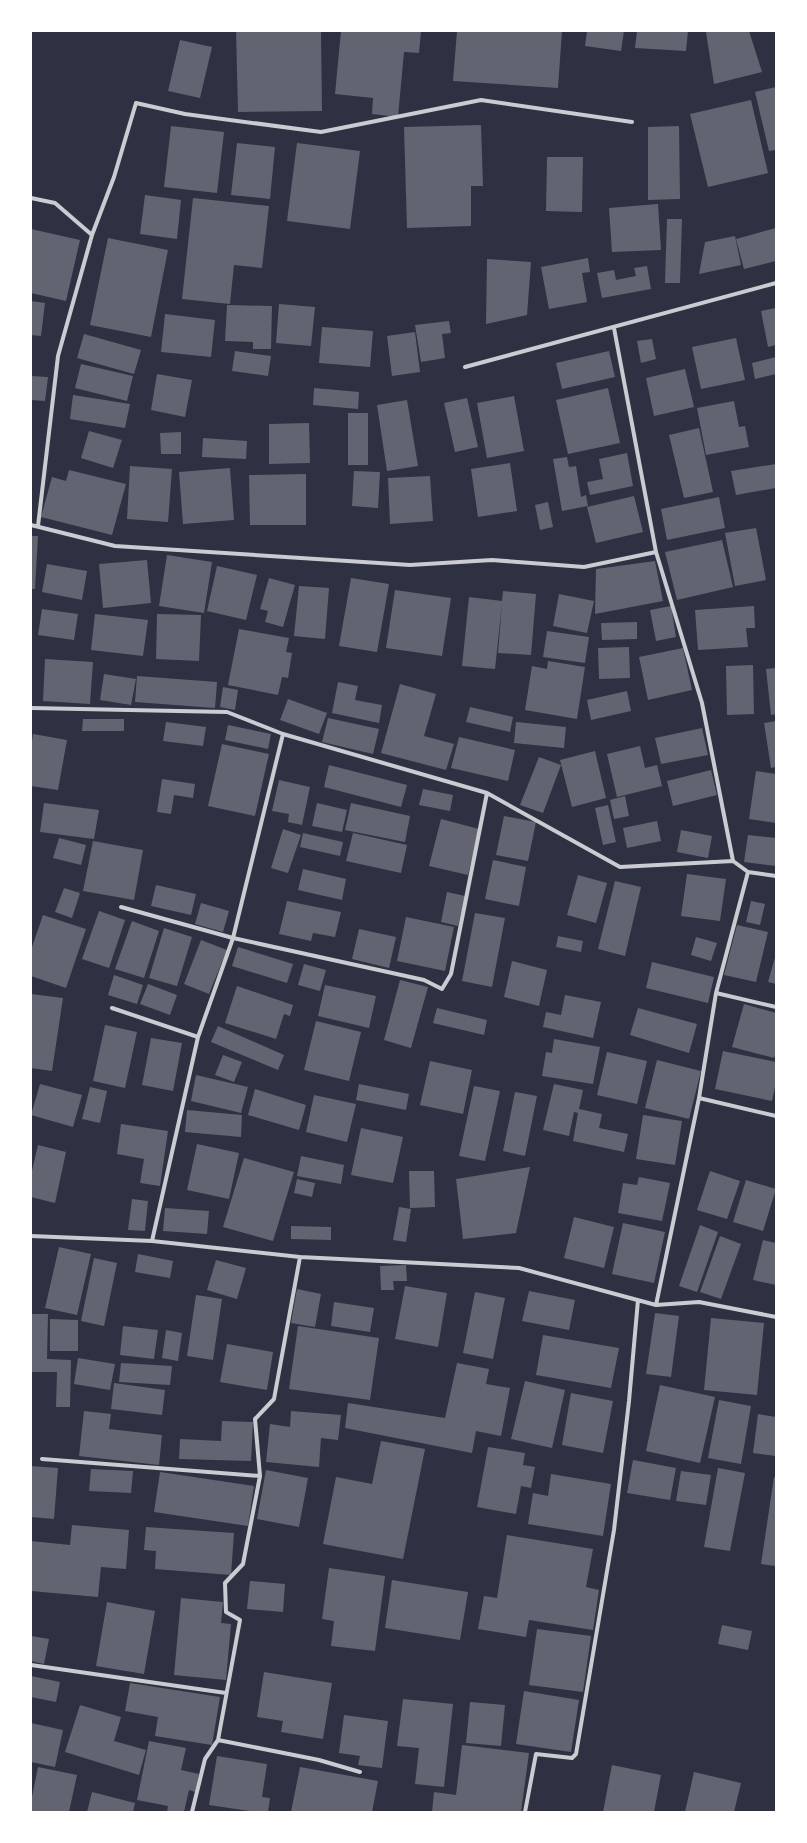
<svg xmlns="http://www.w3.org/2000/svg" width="807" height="1843" viewBox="0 0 807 1843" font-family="Merriweather,serif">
	<rect width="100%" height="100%" fill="#2d3142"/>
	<!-- building -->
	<path fill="#626471" d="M236,31H321L322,111L238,112Z
		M341,31H421L419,53L404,52L398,117L372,114L373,98L335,94Z
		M457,31H562L558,88L453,81Z
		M587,31H624L621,51L585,46Z
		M637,31H688L686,51L635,48Z
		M723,31H749L762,72L714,84L706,32Z
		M180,40L212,47L200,98L168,91Z
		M776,87V150L769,151L755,92Z
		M751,100L768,173L708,187L690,114Z
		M481,125L483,186H471V226L407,228L404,127Z
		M171,126L224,132L217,193L164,187Z
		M679,126L680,199L648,200V127Z
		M237,143L275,147L270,199L231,195Z
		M297,143L360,151L350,229L287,221Z
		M547,157H583L582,212L546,211Z
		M145,195L181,200L177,239L140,234Z
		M193,198L269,206L262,268L234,265L230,304L182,299Z
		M658,204L661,250L612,252L609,208Z
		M667,219H682L680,283H665Z
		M776,228V261L744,269L736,239Z
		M31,229L80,240L66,301L31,293Z
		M735,236L741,265L699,274L705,242Z
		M108,238L168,250L151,337L90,325Z
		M588,258L590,272L582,273L587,302L549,309L541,267Z
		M487,259L531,262L527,315L486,324Z
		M647,266L651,289L602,298L597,273L614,270L616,280L636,276L634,268Z
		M31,301L45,303L41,336L31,335Z
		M279,304L315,307L311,346L276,343Z
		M227,305L272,306L271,349H253V342L225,341Z
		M776,308V345L768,347L761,311Z
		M165,314L215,320L211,357L161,352Z
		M449,321L451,333L442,334L445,358L421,362L415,325Z
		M322,327L373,331L370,367L319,363Z
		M415,332L420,372L392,376L387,336Z
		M84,334L141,350L134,374L77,358Z
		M736,338L745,380L701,389L692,347Z
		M652,339L656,359L641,363L637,341Z
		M235,351L271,356L268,376L232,371Z
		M609,351L615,377L562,389L556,363Z
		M776,357V374L755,379L752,363Z
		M81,364L133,376L127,401L75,388Z
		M685,369L694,407L654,416L646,378Z
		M157,374L192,380L185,417L151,410Z
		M31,376L48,377L45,401L31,400Z
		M314,388L359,392L358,409L313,405Z
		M608,388L620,443L568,454L556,400Z
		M73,395L130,404L125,428L70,419Z
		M514,396L524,451L487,458L477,403Z
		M467,398L478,447L455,452L444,403Z
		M407,400L418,466L387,471L377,405Z
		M734,401L739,427L745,426L749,447L706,455L697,408Z
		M348,413H368V465H348Z
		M309,423L310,463L269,464V424Z
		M699,428L713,492L684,498L669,435Z
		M89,431L122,440L113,468L81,458Z
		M181,432V454H161L160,433Z
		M203,438L247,441L246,459L202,457Z
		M627,453L633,486L590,495L587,482L603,479L599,459Z
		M567,457L569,467L576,466L581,497L586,495L588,506L562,511L553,459Z
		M510,463L517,511L478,517L471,469Z
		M776,464V488L736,495L731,471Z
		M130,466L172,469L168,522L127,519Z
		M230,468L234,520L183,524L179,472Z
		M69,470L126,484L112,535L41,517L52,477L66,481Z
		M354,471L380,472L378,508L352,506Z
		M306,474V525H250L249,475Z
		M430,476L433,521L390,524L388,478Z
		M634,496L643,532L596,543L587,507Z
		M719,497L725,528L667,540L661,509Z
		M548,502L553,527L540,530L535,505Z
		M756,528L766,580L735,586L725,533Z
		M31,536H38L35,589H31Z
		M722,540L733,587L677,600L665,552Z
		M167,555L212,562L204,613L159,606Z
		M147,560L151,603L103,608L99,564Z
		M655,561L663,601L595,614L596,569Z
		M47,564L87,571L82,600L42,592Z
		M217,566L257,575L246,620L207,611Z
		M269,578L295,585L283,627L265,622L268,611L260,609Z
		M351,578L389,584L377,652L339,646Z
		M299,586L329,588L325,639L294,636Z
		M395,590L451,598L442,656L386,648Z
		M503,591L536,594L531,655L498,653L502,603L495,669L462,666L469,597L502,601Z
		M559,594L594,601L587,633L553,626Z
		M671,606L676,637L656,641L650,610Z
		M754,606L755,628H746L748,647L698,650L695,610Z
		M42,609L78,614L74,640L38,635Z
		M95,614L148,620L143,656L91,650Z
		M157,614L201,615L199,661L156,659Z
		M637,622V639L602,640L601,623Z
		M239,629L289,638L286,652L292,653L288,678L282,677L278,695L228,685Z
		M547,631L589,637L585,663L543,657Z
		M629,647L630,678L599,679L598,648Z
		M683,648L692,690L648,700L639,657Z
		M45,659L93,662L90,704L43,701Z
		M548,661L585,667L577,719L525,710L532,666L547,669Z
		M753,665L754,714L727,715L726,666Z
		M776,668V714L771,715L766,669Z
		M104,674L136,679L131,705L100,700Z
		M137,676L217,682L215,708L135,702Z
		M338,682L358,686L355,700L382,705L379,723L332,713Z
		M400,684L436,694L424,736L454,744L446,770L381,753Z
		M223,687L238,690L235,710L220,707Z
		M627,691L631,711L591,720L587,700Z
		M288,699L327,713L319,734L280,720Z
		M470,707L513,717L510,732L466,722Z
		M328,718L379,729L373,754L322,742Z
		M83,719H124V731H82Z
		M776,721V767L771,768L764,723Z
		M166,722L206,727L203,746L163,741Z
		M516,722L566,727L564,748L514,743Z
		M228,725L271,734L268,749L225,740Z
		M702,728L708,755L661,764L655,738Z
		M33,734L67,740L58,790L31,786V748Z
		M459,737L515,750L508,781L451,768Z
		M222,744L269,754L255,816L208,806Z
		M640,746L645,768L657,765L662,786L617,797L607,754Z
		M595,751L606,798L572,807L560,760Z
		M539,757L561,765L543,813L520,805Z
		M329,765L407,785L401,807L324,787Z
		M711,770L717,795L673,806L667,781Z
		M756,771L776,774V823L749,819Z
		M162,779L195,784L193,798L174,795L171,814L157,812Z
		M279,780L310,787L302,825L288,822L289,814L272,811Z
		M423,789L453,795L450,811L419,805Z
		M625,796L629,816L614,819L610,800Z
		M44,803L99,810L94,839L40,832Z
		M317,803L347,810L342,832L312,826Z
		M351,803L410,816L405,842L345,830Z
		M608,805L616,842L603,845L595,808Z
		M504,816L536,822L528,861L496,855Z
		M441,819L479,829L468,875L429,866Z
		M657,821L661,841L627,848L623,828Z
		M283,829L301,835L288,873L271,868Z
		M681,830L712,836L708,858L677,852Z
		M303,833L343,842L340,856L300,847Z
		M353,833L407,845L401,873L346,861Z
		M748,835L776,838V866L744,862Z
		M59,838L86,845L81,865L53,858Z
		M93,841L143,850L134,900L83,891Z
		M493,860L526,867L519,906L485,899Z
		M303,869L346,879L342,900L298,890Z
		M687,874L726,879L720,921L681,916Z
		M578,875L607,883L596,923L567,915Z
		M615,881L641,887L625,956L598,949Z
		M156,885L196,894L191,915L151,906Z
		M64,888L80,893L72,918L55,912Z
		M447,892L465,896L458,926L441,922Z
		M287,901L341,912L335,937L313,933L311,941L279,934Z
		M751,901L765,904L760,925L746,922Z
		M201,903L229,911L223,932L195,924Z
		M99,911L125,920L109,968L82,959Z
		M475,913L505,918L492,987L462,981Z
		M43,915L86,929L66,988L31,976V950Z
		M406,917L454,927L445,971L397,961Z
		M132,921L159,931L144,978L115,969Z
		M737,925L768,932L756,982L724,975Z
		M164,928L192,937L177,986L149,978Z
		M359,929L396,937L389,968L352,959Z
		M558,936L583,941L581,952L556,947Z
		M696,937L717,943L711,961L691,955Z
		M201,940L227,950L209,994L184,984Z
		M238,947L293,964L287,983L232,966Z
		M776,954V984L768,982Z
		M512,961L547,970L539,1006L504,997Z
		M652,962L714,977L708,1003L646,988Z
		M304,964L326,970L320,991L298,985Z
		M114,975L143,985L137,1004L108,995Z
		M400,980L428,987L411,1048L384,1040Z
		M148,984L177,995L170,1015L140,1004Z
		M325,985L376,996L369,1028L318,1016Z
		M237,986L293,1005L290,1016L284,1014L276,1039L225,1023Z
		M31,994L63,998L52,1071L31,1068Z
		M565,995L601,1002L593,1038L543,1027L546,1012L561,1015Z
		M744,1004L776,1013V1051L774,1058L732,1047Z
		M437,1008L487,1020L484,1035L433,1023Z
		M638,1008L697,1024L689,1053L630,1035Z
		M316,1021L361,1032L349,1081L304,1070Z
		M105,1025L137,1032L125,1088L93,1081Z
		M218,1026L284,1055L278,1070L211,1042Z
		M151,1038L182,1043L173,1091L142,1085Z
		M554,1039L600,1047L593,1084L542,1076L546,1052L552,1053Z
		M723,1051L776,1062V1082L772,1101L715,1089Z
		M607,1052L647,1061L637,1104L597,1095Z
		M223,1055L242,1062L234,1082L215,1075Z
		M657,1060L701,1071L689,1119L645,1108Z
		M430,1061L472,1070L463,1114L420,1105Z
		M196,1075L248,1087L241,1113L191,1101Z
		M40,1084L82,1095L73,1127L31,1115Z
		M359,1084L409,1094L406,1110L356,1100Z
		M554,1084L583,1090L579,1109L602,1114L599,1128L628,1134L624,1152L573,1141L578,1113L574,1112L569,1136L543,1130Z
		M474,1086L500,1091L485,1161L459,1156Z
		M90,1087L107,1091L100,1123L82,1119Z
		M255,1089L306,1105L299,1130L248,1115Z
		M515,1092L537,1096L525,1156L503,1151Z
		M314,1095L356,1104L347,1142L306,1132Z
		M187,1110L242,1115L241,1137L185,1132Z
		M643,1115L682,1121L675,1165L636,1159Z
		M121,1124L168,1131L160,1186L140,1183L144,1159L117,1154Z
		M361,1128L403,1137L393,1183L351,1175Z
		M197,1144L239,1153L229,1199L187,1190Z
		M38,1145L66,1152L55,1203L31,1197V1175Z
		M301,1156L344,1165L341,1184L297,1176Z
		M244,1158L294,1172L273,1241L223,1227Z
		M530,1167L516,1233L463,1239L456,1179Z
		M409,1171H434L435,1207L410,1208Z
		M710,1171L740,1181L727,1219L697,1210Z
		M639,1177L670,1183L662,1221L618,1213L623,1183L637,1185Z
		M297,1179L315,1183L312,1197L294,1193Z
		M746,1180L776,1189L763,1231L733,1222Z
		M132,1199L148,1201L145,1231L128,1230Z
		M399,1207L411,1209L406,1242L393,1240Z
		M165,1208L209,1211L207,1234L163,1231Z
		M574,1217L614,1227L604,1268L564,1258Z
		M623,1223L665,1232L654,1283L612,1274Z
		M700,1225L718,1232L697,1292L679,1286Z
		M291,1226L331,1227V1240L291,1239Z
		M720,1236L741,1244L721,1299L700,1292Z
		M763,1240L776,1243V1285L753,1280Z
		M59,1247L91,1254L77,1315L45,1308Z
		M138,1254L173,1261L170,1278L135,1272Z
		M94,1258L117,1263L104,1326L81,1321Z
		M216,1260L246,1268L237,1299L207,1290Z
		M406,1265L407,1281H393L394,1290H381L380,1266Z
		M405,1286L447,1293L438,1347L395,1339Z
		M297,1289L321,1294L315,1327L291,1323Z
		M529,1291L575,1300L569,1330L522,1321Z
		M475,1292L505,1298L493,1359L463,1353Z
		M196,1295L222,1299L213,1360L187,1356Z
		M334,1302L374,1308L370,1332L331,1326Z
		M655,1313L679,1316L671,1377L646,1374Z
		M31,1314H48L47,1359L71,1360L70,1407H56L57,1372H31Z
		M711,1318L764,1323L757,1395L704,1390Z
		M50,1319L78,1320V1351H50Z
		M123,1326L158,1330L154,1359L120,1355Z
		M298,1326L379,1338L370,1400L289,1389Z
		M166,1330L182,1333L178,1361L162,1358Z
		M543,1335L619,1348L611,1388L536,1375Z
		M227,1344L273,1352L267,1390L220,1382Z
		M78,1358L115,1364L110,1390L74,1384Z
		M121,1363L172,1366L170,1385L119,1382Z
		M457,1363L489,1369L486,1384L510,1388L501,1436L476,1431L472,1453L345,1428L348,1403L445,1418Z
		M525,1381L565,1390L552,1448L511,1439Z
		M114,1383L165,1390L162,1415L111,1409Z
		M660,1385L715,1397L700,1463L646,1451Z
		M571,1393L613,1401L603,1453L562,1445Z
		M719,1400L751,1406L741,1464L708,1458Z
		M84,1411L111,1414L109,1429L162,1435L159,1465L79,1456Z
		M291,1411L341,1415L338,1440L321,1438L319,1467L266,1462L270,1424L290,1427Z
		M758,1414L776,1417V1456L753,1453Z
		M222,1421L253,1422L251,1461L179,1459L180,1439L221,1441Z
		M381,1441L425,1449L403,1559L323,1544L336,1477L372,1484Z
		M488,1447L525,1453L523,1465L535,1467L531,1488L521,1486L516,1514L477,1507Z
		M633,1460L676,1468L670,1500L627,1493Z
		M31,1466L58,1468L54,1519L31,1517Z
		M718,1468L745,1473L730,1551L704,1547Z
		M91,1469L133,1471L131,1493L89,1491Z
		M266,1470L308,1478L299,1527L257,1519Z
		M681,1471L711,1475L706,1505L676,1501Z
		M160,1472L254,1486L248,1526L154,1512Z
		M551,1474L611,1484L603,1536L528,1524L533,1493L548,1496Z
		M774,1477L776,1478V1566L761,1564Z
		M72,1525L129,1530L126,1569L101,1567L98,1597L31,1591V1541L70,1545Z
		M146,1527L234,1533L231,1575L155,1569L156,1551L144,1550Z
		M507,1535L593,1549L586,1587L599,1590L593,1630L529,1620L526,1637L478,1629L484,1596L497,1598Z
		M329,1568L385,1576L375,1651L331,1646L334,1621L322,1619Z
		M392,1580L468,1592L460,1640L385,1628Z
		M250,1581L285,1584L283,1612L247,1609Z
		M181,1598L223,1602L221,1623L231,1624L226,1680L174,1675Z
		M107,1602L155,1611L144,1674L96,1666Z
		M722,1625L752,1631L748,1650L718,1644Z
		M537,1629L591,1636L583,1692L529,1685Z
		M31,1636L49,1639L44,1664L31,1661Z
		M264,1672L332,1683L323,1739L281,1732L283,1721L257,1717Z
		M31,1676L60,1682L56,1702L31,1697Z
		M130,1683L220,1697L212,1745L155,1736L158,1717L125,1711Z
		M524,1691L579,1700L571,1752L516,1744Z
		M403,1699L453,1704L444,1787L415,1784L419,1748L397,1746Z
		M470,1702L505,1705L501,1746L466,1743Z
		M80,1705L121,1717L114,1741L146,1750L139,1775L65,1752Z
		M344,1715L388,1721L382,1768L358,1765L360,1756L339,1753Z
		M31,1723L63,1730L55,1767L31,1762Z
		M149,1741L186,1748L181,1770L199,1774L195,1792L189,1790L184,1812H167L168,1806L137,1800Z
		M462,1745L529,1753L521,1812H432L434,1792L456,1795Z
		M217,1756L267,1764L262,1797L270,1798L268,1812H256L209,1805Z
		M612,1765L661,1775L654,1812H603Z
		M38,1767L77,1775L69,1812H31V1802Z
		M300,1767L378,1781L372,1812H291Z
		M694,1772L741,1783L734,1812H685Z
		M92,1792L135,1803L133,1812H87Z"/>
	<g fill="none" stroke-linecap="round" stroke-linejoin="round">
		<!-- minor -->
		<path stroke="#caccd0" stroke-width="4" d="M31,198L55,203L92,235
			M465,367L776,283
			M31,525L115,546L410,565L492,560L584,567L656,552
			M38,526L58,356L92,235L114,177L136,103L185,114L321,132L481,100L632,122
			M31,708L227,712L283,734L487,793L620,867L733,861L702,703L656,552L614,328
			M733,861L748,872L776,876
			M121,907L233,938L424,980L442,989L451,974L487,793
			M716,993L776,1007
			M112,1008L198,1037
			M699,1098L776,1116
			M31,1236L152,1241L300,1257L519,1268L656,1305L699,1302L776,1317
			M152,1241L198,1037L233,938L283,734
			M656,1305L699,1098L716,993L748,872
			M42,1459L260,1476
			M31,1665L226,1693
			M218,1740L319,1760L360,1772
			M192,1812L205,1759L218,1740L240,1620L226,1612L225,1583L243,1564L260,1476L255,1419L274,1399L300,1257
			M525,1812L536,1754L572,1758L576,1754L614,1530L629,1401L638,1300"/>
	</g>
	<!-- border -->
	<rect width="807" height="1843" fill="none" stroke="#ffffff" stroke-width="64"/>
</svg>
